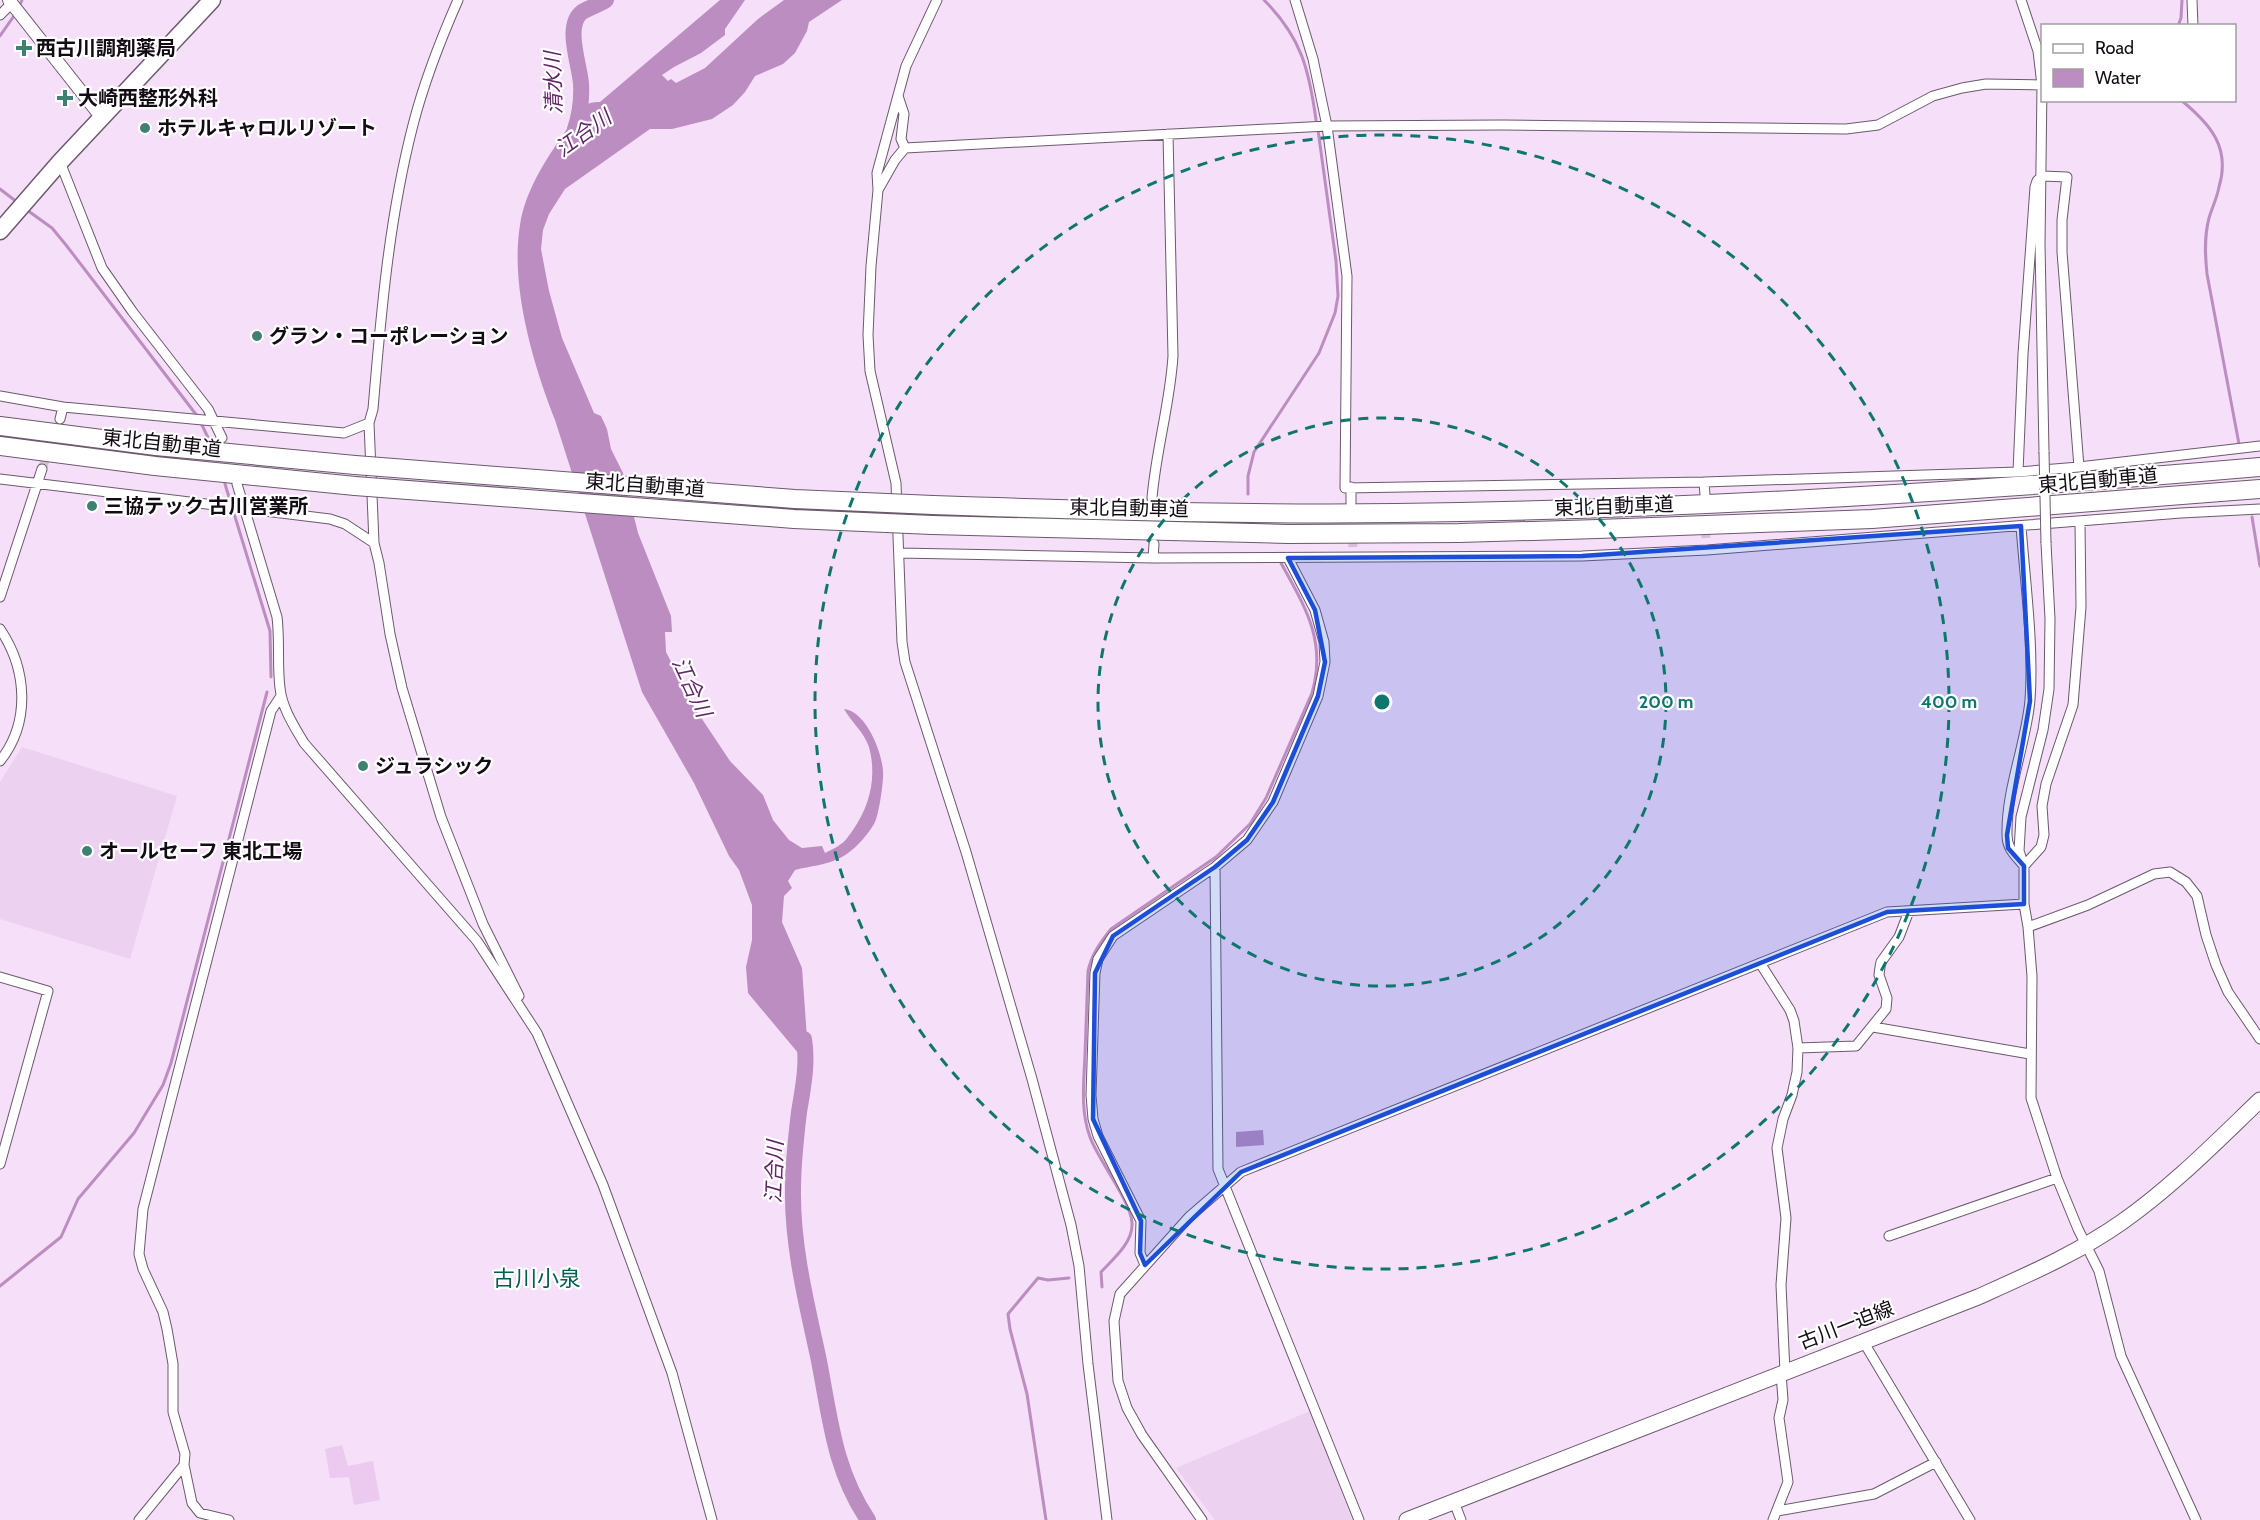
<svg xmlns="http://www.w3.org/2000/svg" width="2260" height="1520" viewBox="0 0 2260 1520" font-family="Cabin,'Noto Sans JP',sans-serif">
	<rect width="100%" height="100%" fill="#f6dff8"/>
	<!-- built -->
	<path fill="#edd1f0" d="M22,747L177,796L130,959L0,919V782Z
		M1310,1411L1352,1520H1215L1176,1468Z"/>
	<!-- green -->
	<path fill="#ecc9ef" d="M342,1445L348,1466L373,1461L380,1500L354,1505L349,1477L330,1478L325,1449Z"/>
	<!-- water -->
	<path fill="#bc8dc0" d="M720,0H745L725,29V35L701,53L674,67L662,75L668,81L671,79L676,83L705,68L758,19L784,0H842L809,22L807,31L795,53L783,64L755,76L745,92L733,105L712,119L672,129H650L565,189L549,214L543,230L541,249L549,291L562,338L594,413L601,416L607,429L611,449L623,473L638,533L671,616L672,632H665L666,652L696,710L730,761L763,795L773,820L789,840L802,848L822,846L825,853C830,850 836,848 841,844C846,841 849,835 853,830C870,805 877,777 869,747C864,732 852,723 844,709C866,711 882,752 883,771C884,780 879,814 875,822C869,834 853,852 840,858C827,865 810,866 795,870L788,881L792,888L784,896L782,922L802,968L809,1066L748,993L746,967L752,940V905L739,870L729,856L694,783L642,692L555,420C533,364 510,286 520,225C525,192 544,162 563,135C574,119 578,101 600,102Z
		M1263,1130L1264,1145L1236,1147V1132Z"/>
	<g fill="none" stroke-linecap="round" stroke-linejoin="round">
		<!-- stream -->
		<path stroke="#bc8dc0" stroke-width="3" d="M1264,0C1301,37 1309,69 1316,120
			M19,7L22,0
			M2178,26L2181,18L2182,0
			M0,36L16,13
			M2181,100C2210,124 2231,147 2219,187C2217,198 2212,208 2209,218C2204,237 2205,255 2207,274L2239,444
			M0,189L17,202
			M27,210L52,228L66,245L198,417
			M201,423L211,444
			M225,484L270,631L271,677
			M1248,494V476L1254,452L1319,353L1335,313L1338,296L1336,261L1318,130
			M2252,517L2260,566
			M0,1286L61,1237L78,1199L134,1133L163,1085L171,1063L267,692
			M1102,1287L1101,1272C1113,1259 1133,1243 1132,1223C1131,1201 1098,1160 1090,1137C1080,1110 1084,1082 1085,1054C1086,1026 1087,999 1088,971C1092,954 1100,943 1111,929L1216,857L1250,824L1266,798L1312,693C1327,641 1305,607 1281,563
			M1046,1520L1027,1394L1010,1329L1008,1314L1038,1278L1048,1280L1069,1278"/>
		<!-- river -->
		<path stroke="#bc8dc0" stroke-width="16" d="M575,129C580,114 582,100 581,84C580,65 564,26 582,12C588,8 599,5 606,0
			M804,1039C808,1064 803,1088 799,1112C796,1137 793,1164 793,1189C792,1245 806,1301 818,1356C830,1415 833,1468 868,1520"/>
		<!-- minor-tunnel -->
		<path stroke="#d4bfd6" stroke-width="9" stroke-dasharray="9 4.5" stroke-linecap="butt" d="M42,469L56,430
			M1705,503L1706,538
			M1351,511L1353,547"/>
		<defs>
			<path id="minor" d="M458,0C440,41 424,82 413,125C389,218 381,313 373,409L369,423L374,543L379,563L390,634L402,688L441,817L483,924L519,996
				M937,0L906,66L877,173L878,190L871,266L868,335L870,371L896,483L902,642L905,662L966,852L1032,1079L1071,1225L1079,1266L1088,1364L1107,1520
				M1295,0L1313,59L1327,126L1347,276L1345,488L1704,482L2018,472L2079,467
				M2021,0L2038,51L2042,85L2040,244L2044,452
				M2192,0L2193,26
				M0,15L11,4
				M905,148L1327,126L1502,125L1846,129L1878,125L1933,96L1962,88L1986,84L2042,85
				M60,162L102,268L132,311L208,409L222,438
				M878,190L895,160L905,148L901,139L904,114L898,96
				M0,396L63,407L344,433L369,423
				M60,419L63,407
				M2018,472L2023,354L2035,187L2037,181L2042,176L2067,177L2062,220V252L2079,467L2260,446
				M0,479L330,519L345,524L374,543
				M1704,482L1705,495
				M237,484L277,617C280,641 277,664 280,688C282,708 294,726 304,743L477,941L537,1033L603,1185L672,1373L712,1520
				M1351,487V503
				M1152,498C1156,450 1170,404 1173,356L1168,134
				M2021,526C2025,581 2034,646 2030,700C2026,745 2006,789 2007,835C2007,849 2015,855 2024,866L2041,847L2044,835L2042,806L2046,784L2073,705L2081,607L2080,522
				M2046,543L2050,619L2049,689L2043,730L2021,817L2019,851L2024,866V904L2028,927L2032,976L2031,1098L2057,1178L2078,1229L2099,1271L2121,1356L2196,1520
				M899,553L1153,558L1582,556L1707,550L2181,513L2260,509
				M1153,558L1154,544
				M0,597L42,469
				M0,629C27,669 31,722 0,761
				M1215,867L1218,1169L1359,1520
				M2028,927L2088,905L2154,874L2170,872L2186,882L2197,896L2206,935L2216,965L2228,992L2260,1039
				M1760,963L1790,1010L1794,1021L1798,1048L1797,1072L1792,1095L1783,1119L1777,1148L1786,1218L1781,1285L1785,1372
				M0,977L48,991L0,1164
				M1873,1027L2030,1054
				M1798,1048L1856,1046L1886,1009L1887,998L1879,975L1880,967L1881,962L1899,937L1909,911
				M1889,1236L2057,1178
				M1145,1265L1140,1253L1141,1221L1098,1136L1093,1119L1091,1095L1095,973L1098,959L1113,936L1215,867L1247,840L1273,802L1318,696L1325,662L1324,642L1315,610L1288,558
				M1863,1341L1970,1520
				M184,1465L192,1503L200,1513L229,1520
				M1454,1502L1461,1520
				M1777,1511L1874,1494L1936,1462
				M139,1520L184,1465L185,1454L173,1412V1364L167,1329L163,1312L143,1269L139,1254L143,1209L271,711L281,696
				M1202,1520L1142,1435L1127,1408L1118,1381L1114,1321L1120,1294L1189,1217L1241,1172L1887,912L2024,904
				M1773,1520L1788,1482L1779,1418L1783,1400L1781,1373"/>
			<path id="tertiary" d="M9,0L102,118"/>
			<path id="primary" d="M1407,1520L1978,1297C2027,1275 2078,1253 2122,1222C2172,1187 2215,1143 2260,1100"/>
			<path id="trunk" d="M0,231L60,162L212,0"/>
			<path id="motorway" d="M0,426L156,446L355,465
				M0,446L155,466L355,486
				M933,505C1109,511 1285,516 1460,512C1728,507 1994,490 2260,467
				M932,525L1288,534L1459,533L1598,529L1872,519L2260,489"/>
		</defs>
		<!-- minor casing -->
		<use href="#minor" stroke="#6c596e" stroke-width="11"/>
		<!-- tertiary casing -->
		<use href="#tertiary" stroke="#6c596e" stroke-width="14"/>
		<!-- primary casing -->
		<use href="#primary" stroke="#6c596e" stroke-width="17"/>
		<!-- trunk casing -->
		<use href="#trunk" stroke="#6c596e" stroke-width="19"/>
		<!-- motorway casing -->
		<use href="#motorway" stroke="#6c596e" stroke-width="20"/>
		<!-- minor -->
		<use href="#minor" stroke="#fff" stroke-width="9"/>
		<!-- tertiary -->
		<use href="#tertiary" stroke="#fff" stroke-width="12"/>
		<!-- primary -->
		<use href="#primary" stroke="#fff" stroke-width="15"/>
		<!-- trunk -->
		<use href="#trunk" stroke="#fff" stroke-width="16"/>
		<!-- motorway -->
		<use href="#motorway" stroke="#fff" stroke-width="18"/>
		<defs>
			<path id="minor-bridge" d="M2044,452L2046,543"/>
			<path id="motorway-bridge" d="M355,465L795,499L933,505
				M355,486L794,519L932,525"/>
		</defs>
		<!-- minor-bridge casing -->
		<use href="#minor-bridge" stroke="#6c596e" stroke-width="11" stroke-linecap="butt"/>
		<!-- motorway-bridge casing -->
		<use href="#motorway-bridge" stroke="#6c596e" stroke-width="20" stroke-linecap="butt"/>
		<!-- minor-bridge -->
		<use href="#minor-bridge" stroke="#fff" stroke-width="9"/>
		<!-- motorway-bridge -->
		<use href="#motorway-bridge" stroke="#fff" stroke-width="18"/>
	</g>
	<!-- marked area -->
	<path fill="#1d4ed8" fill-opacity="0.2" stroke="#1d4ed8" stroke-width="4.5" stroke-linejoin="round" d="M2021,526L2030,701L2007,835L2008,848L2024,866V904L1887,912L1241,1172L1145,1265L1140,1253L1141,1221L1093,1119L1095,973L1113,936L1215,867L1247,840L1273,802L1318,696L1325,662L1315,610L1288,558L1582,556Z"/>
	<!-- distance rings -->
	<g fill="none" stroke="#0f766e" stroke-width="3" stroke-dasharray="10 8">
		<circle cx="1382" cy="702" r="284"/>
		<circle cx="1382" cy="702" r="567"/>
	</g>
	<!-- markers -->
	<g fill="#3e8173" stroke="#fff" stroke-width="2">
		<path d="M21 39h6v6h6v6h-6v6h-6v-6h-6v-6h6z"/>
		<path d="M62 89h6v6h6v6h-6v6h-6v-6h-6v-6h6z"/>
		<circle cx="145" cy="128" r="6"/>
		<circle cx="257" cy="336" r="6"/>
		<circle cx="92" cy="506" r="6"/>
		<circle cx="363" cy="766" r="6"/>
		<circle cx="87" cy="851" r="6"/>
	</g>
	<g text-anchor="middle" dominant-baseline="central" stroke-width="4.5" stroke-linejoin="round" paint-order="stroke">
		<!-- poi labels -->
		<g font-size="20" font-weight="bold" fill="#140c15" stroke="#fff" text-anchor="start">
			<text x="36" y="48">西古川調剤薬局</text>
			<text x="78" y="98">大崎西整形外科</text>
			<text x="157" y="128">ホテルキャロルリゾート</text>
			<text x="269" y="336">グラン・コーポレーション</text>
			<text x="104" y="506">三協テック 古川営業所</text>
			<text x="375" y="766">ジュラシック</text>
			<text x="99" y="851">オールセーフ 東北工場</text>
		</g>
		<!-- street labels -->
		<g font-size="20" fill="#140c15" stroke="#fff">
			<text transform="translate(162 443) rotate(6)">東北自動車道</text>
			<text transform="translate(2098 480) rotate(-5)">東北自動車道</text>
			<text transform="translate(645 485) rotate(4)">東北自動車道</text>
			<text transform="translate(1614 506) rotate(-2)">東北自動車道</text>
			<text transform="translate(1129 508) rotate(1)">東北自動車道</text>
			<text transform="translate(1846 1325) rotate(-21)">古川一迫線</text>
		</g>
		<!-- water labels -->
		<g font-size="21" font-style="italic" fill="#5f2665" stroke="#fff">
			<text transform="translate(553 83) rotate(-92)">清水川</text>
			<text transform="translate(583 133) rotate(-36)">江合川</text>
			<text transform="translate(692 687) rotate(65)">江合川</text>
			<text transform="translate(774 1172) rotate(-88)">江合川</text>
		</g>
		<!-- quarter labels -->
		<g font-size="22" fill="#005f52" stroke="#fff">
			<text x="537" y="1278">古川小泉</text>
		</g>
	</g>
	<circle cx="1382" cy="702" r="9" fill="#0f766e" stroke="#fff" stroke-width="3"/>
	<g font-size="18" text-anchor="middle" font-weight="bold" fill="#0f766e" stroke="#fff" stroke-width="4.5" stroke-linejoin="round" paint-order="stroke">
		<text x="1666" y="708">200 m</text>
		<text x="1949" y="708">400 m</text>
	</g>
	<!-- legend -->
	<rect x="2041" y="24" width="195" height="78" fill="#ffffff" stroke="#a19ea1" stroke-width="1.5"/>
	<rect x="2053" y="44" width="30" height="9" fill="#ffffff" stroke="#a19ea1" stroke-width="1.5"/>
	<text x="2095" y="54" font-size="18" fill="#140c15">Road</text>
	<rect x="2053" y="69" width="30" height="18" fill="#bc8dc0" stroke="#a19ea1" stroke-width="1.5"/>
	<text x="2095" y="84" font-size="18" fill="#140c15">Water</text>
</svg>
